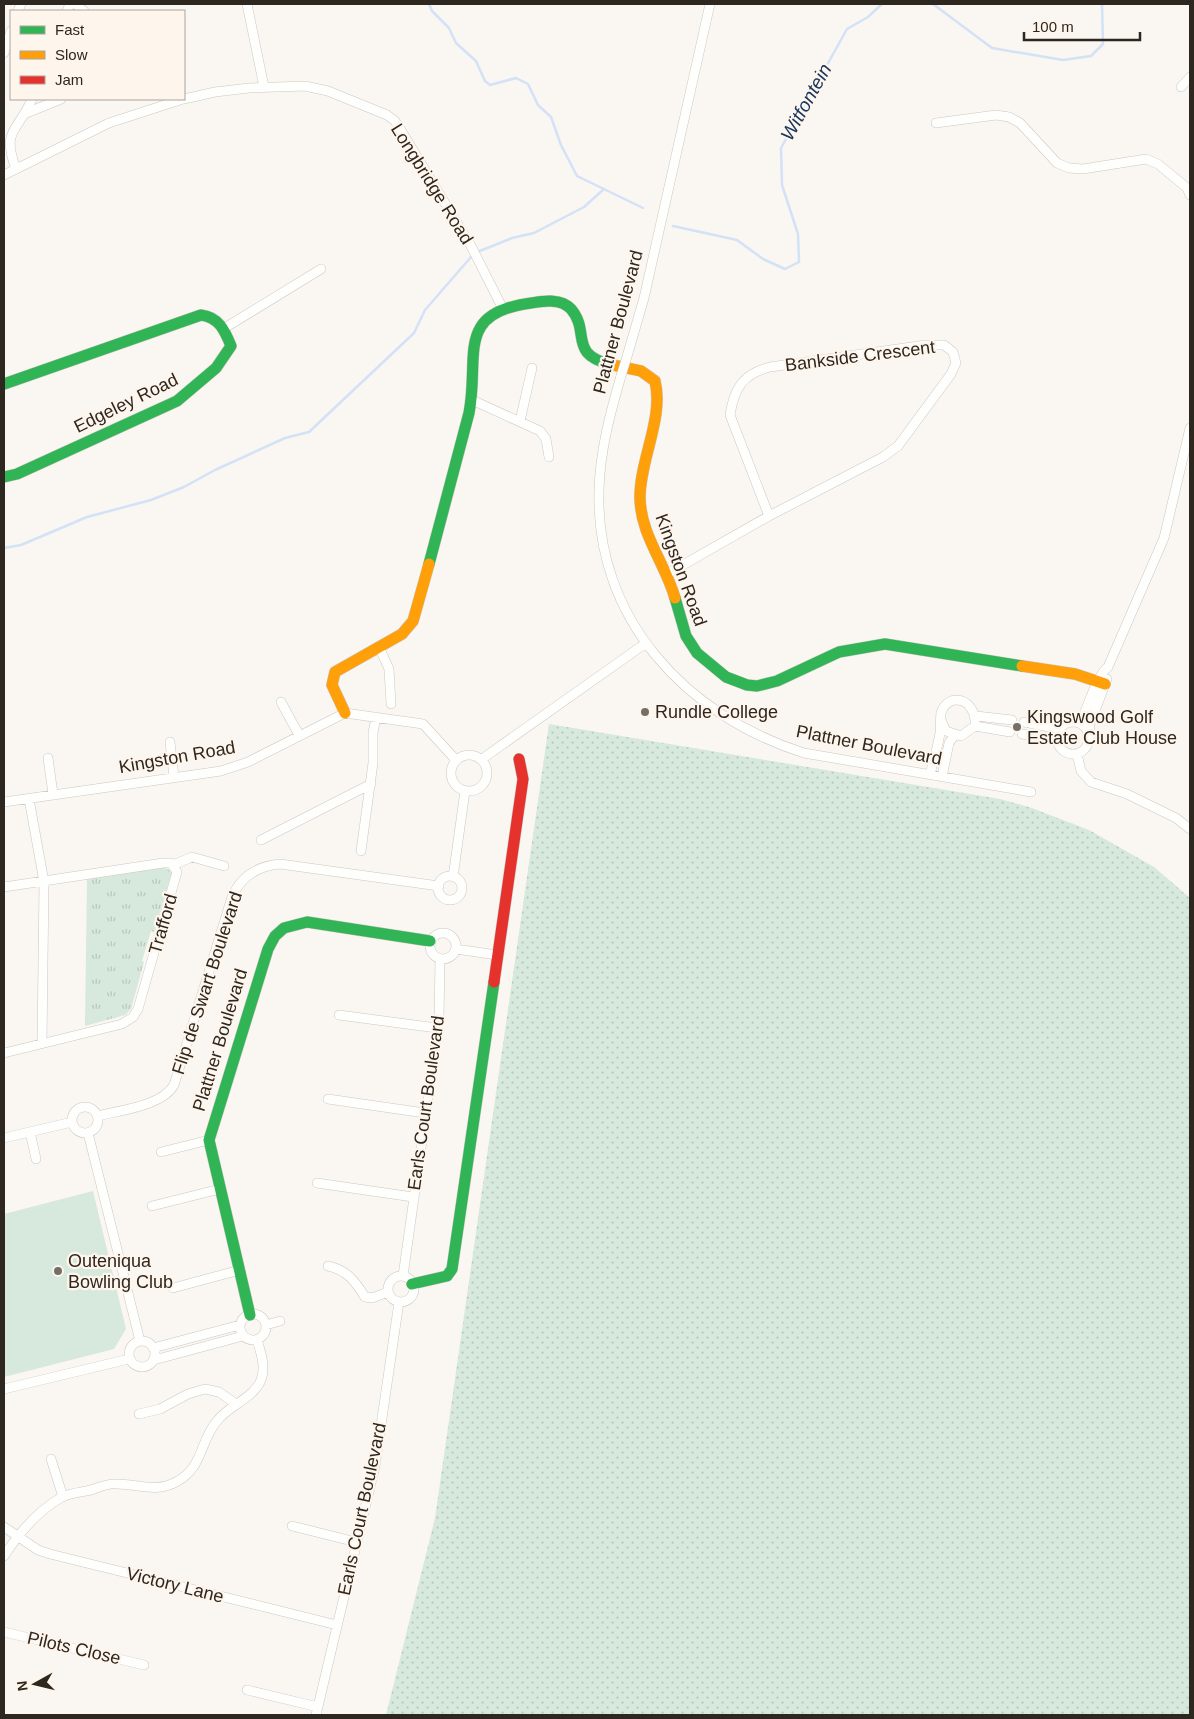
<svg xmlns="http://www.w3.org/2000/svg" width="1194" height="1719" viewBox="0 0 1194 1719" font-family="Helvetica,sans-serif">
	<defs>
		<pattern id="grass-dots" width="8" height="8" patternUnits="userSpaceOnUse" patternTransform="scale(1.25)"><rect width="8" height="8" fill="#d6e9dc"/><path d="M2 2h.1M6 6h.1" fill="none" stroke="#b8c8bc" stroke-width="1.8" stroke-linecap="round"/></pattern>
		<pattern id="park-tufts" width="24" height="20" patternUnits="userSpaceOnUse" patternTransform="scale(1.25)"><rect width="24" height="20" fill="#d6e9dc"/><path d="M3 7l-1-3M5 7V3M7 7l1-3M15 17l-1-3M17 17v-4M19 17l1-3" fill="none" stroke="#b8c8bc"/></pattern>
	</defs>
	<rect width="100%" height="100%" fill="#faf6f1"/>
	<!-- grass -->
	<path fill="url(#grass-dots)" d="M549,724L1000,799L1029,807L1089,830L1154,867L1190,898V1715H386L435,1518Z"/>
	<!-- park -->
	<path fill="url(#park-tufts)" d="M164,867L172,872L154,932L151,931L142,961L144,962L131,1009L125,1015L85,1026L87,879Z"/>
	<!-- pitch -->
	<path fill="#d6e9dc" d="M93,1191L126,1329L114,1349L4,1377V1214Z"/>
	<g fill="none" stroke-linecap="round" stroke-linejoin="round">
		<!-- stream -->
		<path stroke="#d3e2f7" stroke-width="2.5" d="M429,4L432,11L449,28L456,43L476,61L485,81L490,85L516,78L528,84L538,105L551,117L561,145L577,176L643,208
			M933,4L992,48L1063,60L1091,56L1103,44L1102,4
			M673,226L737,240L763,259L785,269L799,262L798,234L782,185L781,148L847,29L868,17L882,4
			M480,251L512,238L534,233L584,207L604,189
			M4,548L21,545L87,517L151,500L184,487L215,470L285,438L309,432L414,333L425,310L471,257"/>
		<defs>
			<path id="street" d="M75,4L84,11
				M247,4L264,87
				M18,11L21,4
				M67,11L70,4
				M4,53L11,31
				M1181,87L1190,77
				M184,99L215,92L249,88L305,86L328,91L387,115L395,121L402,132L471,246L503,309
				M24,114L61,99
				M936,123L996,115L1009,117L1020,123L1057,163L1069,168L1083,169L1146,159L1158,164L1187,188L1190,195
				M16,169C1,129 18,132 32,99
				M4,175L109,123L183,99
				M223,329L321,269
				M626,360L644,298L710,4
				M621,376C610,414 600,451 599,490C595,619 687,716 804,753L1031,792
				M472,400L540,431L546,439L549,457
				M520,421L532,368
				M667,574L769,516L883,457L898,446L951,374L956,363L953,352L944,345H926L770,367C743,374 734,388 730,415L769,516
				M379,647L389,669L391,704
				M281,702L299,735
				M976,716L1012,720
				M1057 738a16 16 0 1 1 32 0a16 16 0 1 1-32 0Z
				M1024,722L1059,729
				M1079,723C1089,707 1095,678 1108,667L1164,538L1190,428
				M975,726L1010,732
				M1022,734L1056,740
				M1089,735L1090,724L1107,679
				M170,742L174,777
				M1077,754L1081,771L1091,782L1127,794L1176,818L1190,829
				M451 773a18 18 0 1 1 36 0a18 18 0 1 1-36 0Z
				M48,758L53,794
				M482,759L646,643
				M930,775C933,761 938,747 940,733C941,726 940,719 941,713C948,691 977,698 975,726L961,736L946,731L941,720
				M942,777L949,743L954,736
				M29,799L44,882L42,1043
				M4,802L221,771L248,762L345,713L423,724L456,760
				M261,840L371,784
				M361,851L373,763V733L376,717
				M173,865L192,857L224,866
				M438 888a12 12 0 1 1 24 0a12 12 0 1 1-24 0Z
				M453,877L465,791
				M4,887L163,863H171L177,872L138,1009L133,1017L122,1024L4,1053
				M430 946a13 13 0 1 1 26 0a13 13 0 1 1-26 0Z
				M456,949L497,955
				M339,1015L437,1028
				M328,1099L425,1113
				M72 1120a13 13 0 1 1 26 0a13 13 0 1 1-26 0Z
				M98,1116C121,1110 162,1106 174,1085L232,897C241,876 258,866 280,864L439,886
				M30,1132L36,1159
				M88,1133L140,1341
				M4,1138L72,1122
				M161,1152L209,1140
				M317,1183L413,1197
				M152,1206L220,1189
				M328,1266C347,1270 355,1281 365,1297L372,1298L388,1292
				M403,1276L439,1020L440,959
				M388 1289a13 13 0 1 1 26 0a13 13 0 1 1-26 0Z
				M173,1288L240,1270
				M240 1327a13 13 0 1 1 26 0a13 13 0 1 1-26 0Z
				M266,1325L280,1321
				M129 1354a13 13 0 1 1 26 0a13 13 0 1 1-26 0Z
				M153,1348L240,1325
				M154,1360L243,1336
				M4,1389L129,1359
				M139,1414L160,1409L188,1394L205,1389L219,1392L236,1404
				M51,1459L63,1497
				M292,1526L356,1542
				M4,1527L38,1550L50,1554L337,1625
				M4,1556C19,1533 37,1511 62,1497C70,1493 82,1492 91,1490C99,1487 109,1483 117,1484C138,1484 156,1493 176,1482C204,1467 199,1442 217,1421C229,1405 253,1399 261,1380C266,1367 261,1353 257,1340
				M4,1632L144,1665
				M247,1690L318,1707
				M316,1715L375,1466L399,1302"/>
			<path id="fast" d="M4,384L201,315C219,317 225,331 231,346L216,368L177,401L17,474L4,477
				M429,564L469,413C480,357 454,313 531,303C544,301 561,298 571,309C591,332 567,355 613,365
				M675,598L686,636L697,653L726,677L747,685L757,686L777,681L839,652L885,644L1022,666
				M412,1284L447,1276L452,1269L494,982
				M250,1315L209,1140L268,949L275,936L284,928L307,922L430,941"/>
			<path id="slow" d="M613,365L641,371L655,381C664,418 640,459 640,497C640,534 665,563 675,598
				M1022,666L1075,674L1105,684
				M345,713L332,685L335,672L402,634L413,621L429,564"/>
			<path id="jam" d="M494,982L523,779L519,759"/>
		</defs>
		<!-- street casing -->
		<use href="#street" stroke="#cdc8c2" stroke-width="10"/>
		<!-- fast casing -->
		<use href="#fast" stroke="#cdc8c2" stroke-width="12"/>
		<!-- slow casing -->
		<use href="#slow" stroke="#cdc8c2" stroke-width="12"/>
		<!-- jam casing -->
		<use href="#jam" stroke="#cdc8c2" stroke-width="12"/>
		<!-- street -->
		<use href="#street" stroke="#fefefd" stroke-width="9"/>
		<!-- fast -->
		<use href="#fast" stroke="#30b455" stroke-width="11"/>
		<!-- slow -->
		<use href="#slow" stroke="#ff9f0a" stroke-width="11"/>
		<!-- jam -->
		<use href="#jam" stroke="#e5322d" stroke-width="11"/>
		<defs>
			<path id="street-bridge" d="M621,376L626,360"/>
		</defs>
		<!-- street-bridge casing -->
		<use href="#street-bridge" stroke="#cdc8c2" stroke-width="10" stroke-linecap="butt"/>
		<!-- street-bridge -->
		<use href="#street-bridge" stroke="#fefefd" stroke-width="9"/>
	</g>
	<!-- markers -->
	<g fill="#756f68" stroke="#fef6ed" stroke-width="2">
		<circle cx="645" cy="712" r="5"/>
		<circle cx="1017" cy="727" r="5"/>
		<circle cx="58" cy="1271" r="5"/>
	</g>
	<g text-anchor="middle" dominant-baseline="central" stroke-width="4.5" stroke-linejoin="round" paint-order="stroke">
		<!-- street labels -->
		<g font-size="18" fill="#2e271f" stroke="#fef6ed">
			<text transform="translate(432 184) rotate(58)">Longbridge Road</text>
			<text transform="translate(618 322) rotate(-75)">Plattner Boulevard</text>
			<text transform="translate(860 356) rotate(-7)">Bankside Crescent</text>
			<text transform="translate(126 403) rotate(-26)">Edgeley Road</text>
			<text transform="translate(681 570) rotate(70)">Kingston Road</text>
			<text transform="translate(869 745) rotate(11)">Plattner Boulevard</text>
			<text transform="translate(177 757) rotate(-10)">Kingston Road</text>
			<text transform="translate(163 924) rotate(-74)">Trafford</text>
			<text transform="translate(207 983) rotate(-72)">Flip de Swart Boulevard</text>
			<text transform="translate(220 1040) rotate(-73)">Plattner Boulevard</text>
			<text transform="translate(426 1103) rotate(-82)">Earls Court Boulevard</text>
			<text transform="translate(362 1509) rotate(-78)">Earls Court Boulevard</text>
			<text transform="translate(175 1585) rotate(14)">Victory Lane</text>
			<text transform="translate(74 1648) rotate(13)">Pilots Close</text>
		</g>
		<!-- poi labels -->
		<g font-size="18" fill="#2e271f" stroke="#fef6ed" text-anchor="start">
			<text x="655" y="712">Rundle College</text>
			<text x="1027" y="717">Kingswood Golf<tspan x="1027" dy="21">Estate Club House</tspan></text>
			<text x="68" y="1261">Outeniqua<tspan x="68" dy="21">Bowling Club</tspan></text>
		</g>
		<!-- water labels -->
		<g font-size="19" font-style="italic" fill="#183860" stroke="#fef6ed">
			<text transform="translate(806 102) rotate(-61)">Witfontein</text>
		</g>
	</g>
	<!-- border -->
	<rect width="1194" height="1719" fill="none" stroke="#2e271f" stroke-width="10"/>
	<!-- legend -->
	<rect x="10" y="10" width="175" height="90" fill="#fef6ed" stroke="#aba39b"/>
	<rect x="20" y="26" width="25" height="8" fill="#30b455" stroke="#aba39b"/>
	<text x="55" y="35" font-size="15" fill="#2e271f">Fast</text>
	<rect x="20" y="51" width="25" height="8" fill="#ff9f0a" stroke="#aba39b"/>
	<text x="55" y="60" font-size="15" fill="#2e271f">Slow</text>
	<rect x="20" y="76" width="25" height="8" fill="#e5322d" stroke="#aba39b"/>
	<text x="55" y="85" font-size="15" fill="#2e271f">Jam</text>
	<!-- north arrow -->
	<g transform="translate(35 1684) rotate(262)" stroke="#fef6ed" stroke-width="4" paint-order="stroke">
	<path d="M0-4L9 19L0 12L-9 19Z" fill="#2e271f"/>
	<text y="-8" font-size="14" font-weight="bold" text-anchor="middle" fill="#2e271f">N</text>
	</g>
	<!-- scale -->
	<path d="M1024 32v8h116v-8" fill="none" stroke="#2e271f" stroke-width="2.5"/>
	<text x="1032" y="32" font-size="15" fill="#2e271f" stroke="#fef6ed" stroke-width="4" paint-order="stroke">100 m</text>
</svg>
